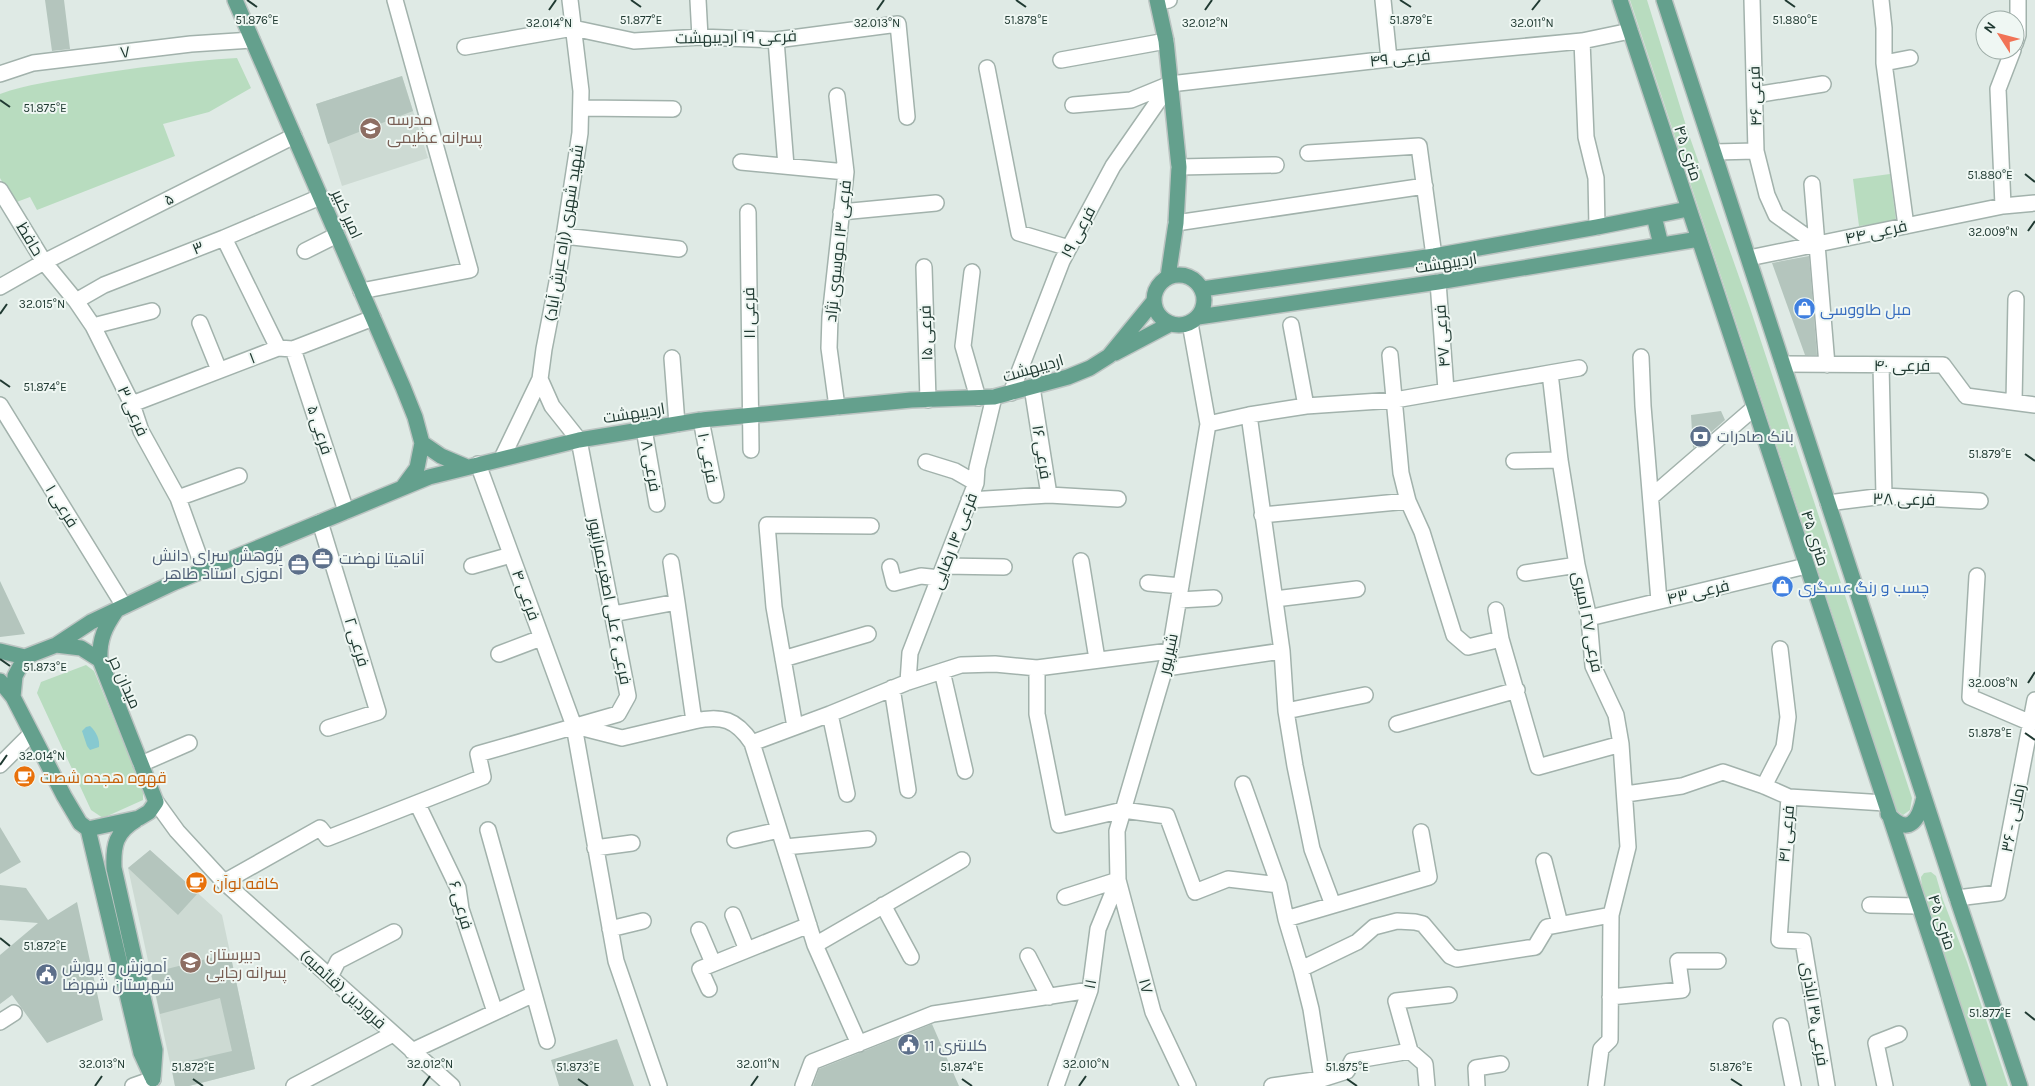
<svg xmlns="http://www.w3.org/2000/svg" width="2035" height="1086" viewBox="0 0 2035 1086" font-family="Karla,Cairo,sans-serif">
	<rect width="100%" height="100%" fill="#dfeae5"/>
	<!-- built -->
	<path fill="#cddad3" d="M402,76L428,158L342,186L316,104Z
		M150,850L222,915L255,1069L189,1086H175L128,868Z"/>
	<!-- green -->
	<path fill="#b8dcbf" d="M1630,0H1647L1688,132L1750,308L1912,798L1910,810L1903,815L1893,808L1852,674Z
		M237,58L251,88L209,112L163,124L175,156L37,210L30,197L14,203L0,178V94C27,84 55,81 83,76C134,68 185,61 237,58Z
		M1890,174L1896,221L1859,226L1853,179Z
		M86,665L94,671L143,790V800L103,818L91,810L37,693L41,682Z
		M1931,872L1936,876L1943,900L1967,962L2008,1086H1987L1922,888L1921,877L1924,873Z"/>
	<!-- water -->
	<path fill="#87c9d0" d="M90,726C96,731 100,740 99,747L90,750L87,746L82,731L86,727Z"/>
	<!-- building -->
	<path fill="#b4c5bd" d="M45,0H64L70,49L52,51Z
		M402,76L413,111L328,144L316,104Z
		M1809,256L1817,355H1805L1772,263Z
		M1721,411L1725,420L1693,448L1691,415Z
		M0,581L25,634L0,637Z
		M0,827L21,862L0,874Z
		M150,850L198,893L178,915L128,868Z
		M0,885L26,888L48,920L77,902L103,1020L47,1043L12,995L0,1004V955L38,923L0,920Z
		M230,953L255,1069L189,1086H175L171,1065L232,1051L220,998L160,1014L151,973Z
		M932,1024L959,1086H813L819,1069Z
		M617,1039L634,1086H559L551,1060Z"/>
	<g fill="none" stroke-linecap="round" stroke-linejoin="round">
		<defs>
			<path id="minor" d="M698,0L700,37
				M1383,0L1389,59
				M1881,0L1884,28V63L1906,226
				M1158,2L1169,0
				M776,40L786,166
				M1582,41L1586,137L1596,178L1597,227
				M2015,44L2018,35V0
				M465,47L573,28L634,41L700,37L776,40L898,24L907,117
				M1061,60L1166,41
				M1884,63L1910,58
				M987,68L1019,233L1069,248
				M0,74L33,63L191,44L252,40
				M1755,95L1823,84
				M1073,105L1131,100L1170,84L1389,59L1582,41L1630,31
				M581,108L673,109
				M1756,151L1767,195L1776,215L1817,244
				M1714,152L1756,151L1752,0
				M1308,153L1419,146L1434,256
				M741,162L846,172
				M1179,167L1276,165
				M1812,184L1827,365
				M0,190L44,262L76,301L93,326L132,404L141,431L178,498L204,570
				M2003,206L1998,89L2013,50
				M748,212L751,450
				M841,212L936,203
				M1176,223L1425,186
				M564,236L679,249
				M224,238L278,348
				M305,251L337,235
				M1749,258L2003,206L2035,203
				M924,267L928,400
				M972,272L963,346L978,398
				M1438,282L1446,390
				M0,287L44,262L294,136
				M361,291L470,270L395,0
				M76,301L104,285L224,238L320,197
				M200,323L219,370
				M1291,325L1306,406
				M93,326L152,311
				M293,349L346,511
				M1390,355L1401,473L1408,501L1422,532L1454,635L1468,647L1501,639
				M1641,357L1643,406L1659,601
				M672,358L677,424
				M1783,364L1943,365L1966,396L2035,405
				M1881,365L1884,496
				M1550,373L1579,368
				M1011,393L1062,261L1113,166L1170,84
				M2014,402L2016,299
				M132,404L278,348L293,349L373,318
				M0,405L124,606
				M837,407L829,348L830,317L846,172L837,96
				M1249,415L1282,651L1286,711L1295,766L1312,849L1333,905
				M701,420L716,495
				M1208,424L1249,415L1306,406L1395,400L1550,373L1560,460L1577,565L1589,618L1593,666L1616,715L1621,744L1628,847L1611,915L1610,1040L1601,1049L1596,1086
				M644,429L657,504
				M502,458L540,379L544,349L557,282L580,133L581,91L570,0
				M1514,461L1560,460
				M926,462L955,471L976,483
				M478,464L574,726L616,961L659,1086
				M1049,495L1118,499
				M1651,497L1754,408
				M178,498L239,476
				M969,500L1049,495L1032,387
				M1828,503L1884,496L1980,501
				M1262,515L1408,501
				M320,522L378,712L328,728
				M1081,561L1097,659
				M472,566L511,555
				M944,566L1004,567
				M890,567L894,583L921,576L940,578
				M1525,573L1577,565
				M1977,576L1970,697L2031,723
				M1148,583L1181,586
				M1275,599L1357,589
				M1179,600L1214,598
				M1496,610L1501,639L1538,767L1621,744
				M613,614L677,602L671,562
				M1589,618L1806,566
				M499,654L541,638
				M783,659L868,634
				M1037,668V714L1059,825L1123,810L1167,816L1195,892L1228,879L1279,885
				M1166,668L1282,651
				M942,671L965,771
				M908,682L910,653L976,483L977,468L994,397
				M892,688L908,790
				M1286,711L1365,695
				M830,714L847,794
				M694,721C722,715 736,719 752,743L815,945L859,1044
				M1397,724L1517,690
				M575,726L622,738L694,721L677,602
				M795,727L774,607L767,525L871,526
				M752,743L830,714L908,682L961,665L995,664L1037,668L1170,651
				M141,764L189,743
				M0,765L31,734
				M1243,784L1279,885L1286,919
				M1764,786L1784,747L1788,717L1780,649
				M1626,794L1682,786L1723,772L1764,786L1789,797
				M156,802L177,831L224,882L452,1086
				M417,803L458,888L461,909L495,1012
				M735,840L779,830
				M785,847L868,839
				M595,848L632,843
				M1544,861L1560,924
				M224,882L320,828L328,838L483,777L478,754L618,714L628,696L579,440L552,406L540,379
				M1065,897L1118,880
				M1957,898L1998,893L2035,700
				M883,905L911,957
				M1870,905L1918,906
				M733,915L747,950
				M610,929L643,921
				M699,930L713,963
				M815,945L962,860
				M1028,956L1049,997
				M1301,969L1357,942L1374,927L1397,921L1415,922L1423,924L1450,956L1457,959L1535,947L1547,927L1611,915
				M330,977L338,961L394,932
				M709,989L700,969L809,925
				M534,994L547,1041
				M1610,997L1682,990L1678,961H1718
				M0,1022L14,1013
				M1781,1026L1793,1086
				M412,1051L534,994L488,830
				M1410,1051L1425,1064L1427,1086
				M1322,1079L1311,1009L1301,969L1286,919L1429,877L1421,832
				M133,1086L153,1079
				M294,1086L393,1034
				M803,1086L812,1062L933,1014L1090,990
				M1056,1086L1090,990L1098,929L1118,880
				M1188,1086L1153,1012L1118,880L1117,831L1170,651L1208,424L1190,323
				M1272,1086L1322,1079L1347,1071L1352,1061L1410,1051L1396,1001L1449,995
				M1477,1086L1476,1068L1501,1064
				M1827,1086L1803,941L1779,940L1789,797L1885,803
				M1885,1086L1876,1043L1899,1034"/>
			<path id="major" d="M235,0L403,387L415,417L422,443
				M1157,0L1166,41L1179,167L1176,223L1168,277
				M1620,0L1979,1086
				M1664,0L1955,892L2020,1086
				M1654,216L1661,245
				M1154 300a25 25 0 1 1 50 0a25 25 0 1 1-50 0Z
				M1202,289L1434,256L1597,227L1688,209
				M1198,317L1438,282L1699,239
				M1115,353L1170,324
				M403,487L417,468L422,443L441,456L467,467
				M56,645L91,622L173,583L429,477L579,440L701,420L911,400L994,397L1068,377L1090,368L1109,356L1154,301
				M56,645L81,648L100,660L156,802L149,812L139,818L88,829L80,823L64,796L13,697L15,676L25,657Z
				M0,651L25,657
				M100,660C99,639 105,627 116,611
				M0,681L13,697
				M1888,814C1909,837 1919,820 1924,797
				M136,820C116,832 113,845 114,868L155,1050L153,1079
				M88,829L141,1053L152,1077"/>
		</defs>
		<!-- minor casing -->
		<use href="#minor" stroke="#a2b2ac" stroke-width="18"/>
		<!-- major casing -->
		<use href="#major" stroke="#bcc4c2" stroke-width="18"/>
		<!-- minor -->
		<use href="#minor" stroke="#fff" stroke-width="15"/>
		<!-- major -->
		<use href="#major" stroke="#64a08d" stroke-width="15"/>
	</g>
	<!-- ticks -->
	<path fill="none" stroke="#203a32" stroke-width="2" d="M247,0L257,7M631,0L641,7M1016,0L1026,7M1400,0L1411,7M1785,0L1795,7M549,10L556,0M877,10L884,0M1205,10L1212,0M1532,10L1540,0M0,100L10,107M2025,174L2035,182M2028,231L2035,221M0,314L7,304M0,380L10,387M2025,454L2035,461M0,659L10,666M2028,683L2035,672M2025,733L2035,740M0,765L7,755M0,938L10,946M2025,1012L2035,1020M193,1079L203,1086M578,1079L588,1086M962,1079L972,1086M1347,1079L1357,1086M1731,1079L1742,1086M95,1086L102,1076M423,1086L430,1076M751,1086L758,1076M1079,1086L1086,1076"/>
	<!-- icons -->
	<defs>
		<symbol id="school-disc" viewBox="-11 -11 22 22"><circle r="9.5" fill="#8d6e63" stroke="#eff7f3"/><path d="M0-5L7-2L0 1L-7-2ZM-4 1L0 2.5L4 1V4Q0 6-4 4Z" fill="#fff"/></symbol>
		<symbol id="shop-disc" viewBox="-11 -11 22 22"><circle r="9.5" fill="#3f7fe0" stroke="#eff7f3"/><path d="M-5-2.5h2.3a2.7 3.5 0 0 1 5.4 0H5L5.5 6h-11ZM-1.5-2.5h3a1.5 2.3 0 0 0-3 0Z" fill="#fff"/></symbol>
		<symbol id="bank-disc" viewBox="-11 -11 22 22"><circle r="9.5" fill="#5c6f8a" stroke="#eff7f3"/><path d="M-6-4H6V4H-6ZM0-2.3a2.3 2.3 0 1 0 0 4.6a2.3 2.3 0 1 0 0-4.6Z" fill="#fff"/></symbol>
		<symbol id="office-disc" viewBox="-11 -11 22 22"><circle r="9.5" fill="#5c6f8a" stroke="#eff7f3"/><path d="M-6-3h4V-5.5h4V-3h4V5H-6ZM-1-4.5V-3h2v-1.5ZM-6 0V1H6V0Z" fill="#fff"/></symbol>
		<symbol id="cafe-disc" viewBox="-11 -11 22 22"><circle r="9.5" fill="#e8710a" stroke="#eff7f3"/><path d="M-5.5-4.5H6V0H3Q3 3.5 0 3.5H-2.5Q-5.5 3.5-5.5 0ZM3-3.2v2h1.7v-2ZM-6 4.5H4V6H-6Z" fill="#fff"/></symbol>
		<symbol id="civic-disc" viewBox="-11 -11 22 22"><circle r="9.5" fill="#5c6f8a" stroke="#eff7f3"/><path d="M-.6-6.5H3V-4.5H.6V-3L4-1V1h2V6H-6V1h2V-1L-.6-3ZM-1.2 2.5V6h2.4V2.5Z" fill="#fff"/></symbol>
	</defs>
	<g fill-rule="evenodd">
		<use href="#school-disc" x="358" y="116" width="25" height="25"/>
		<use href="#shop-disc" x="1792" y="296" width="25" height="25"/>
		<use href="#bank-disc" x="1688" y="424" width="25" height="25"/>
		<use href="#office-disc" x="310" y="546" width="25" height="25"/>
		<use href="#office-disc" x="286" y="552" width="25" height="25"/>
		<use href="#shop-disc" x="1770" y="574" width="25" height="25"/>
		<use href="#cafe-disc" x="12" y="764" width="25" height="25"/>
		<use href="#cafe-disc" x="184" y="870" width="25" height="25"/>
		<use href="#school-disc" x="178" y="950" width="25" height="25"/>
		<use href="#civic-disc" x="34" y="962" width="25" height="25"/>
		<use href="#civic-disc" x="896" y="1032" width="25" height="25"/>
	</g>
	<g text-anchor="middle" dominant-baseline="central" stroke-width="4" stroke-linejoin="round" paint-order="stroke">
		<!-- street labels -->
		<g font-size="16" fill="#203a32" stroke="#eff7f3">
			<text transform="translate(736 37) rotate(-1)">فرعی ۱۹ اردیبهشت</text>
			<text transform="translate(125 52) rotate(-7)">۷</text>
			<text transform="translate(1400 58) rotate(-6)">فرعی ۴۹</text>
			<text transform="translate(1755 96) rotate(-92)">فرعی ۴۶</text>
			<text transform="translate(1688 153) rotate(72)">۴۵ متری</text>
			<text transform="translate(169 199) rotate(-27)">۵</text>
			<text transform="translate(347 214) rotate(66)">امیر کبیر</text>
			<text transform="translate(1078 232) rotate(-62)">فرعی ۱۹</text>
			<text transform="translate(1876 232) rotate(-12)">فرعی ۴۴</text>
			<text transform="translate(564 233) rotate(-81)">شهید شهری (راه عرش آباد)</text>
			<text transform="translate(30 239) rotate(59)">حافظ</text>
			<text transform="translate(198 248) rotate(-22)">۳</text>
			<text transform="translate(838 251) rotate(-84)">فرعی ۱‍۳ موسوی نژاد</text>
			<text transform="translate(1446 263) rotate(-9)">اردیبهشت</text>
			<text transform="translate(749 313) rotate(-91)">فرعی ۱۱</text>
			<text transform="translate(926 333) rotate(-92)">فرعی ۱۵</text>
			<text transform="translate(1442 336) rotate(-94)">فرعی ۴۷</text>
			<text transform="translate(252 358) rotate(-21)">۱</text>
			<text x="1902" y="365">فرعی ۴۰</text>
			<text transform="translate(1033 368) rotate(-16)">اردیبهشت</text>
			<text transform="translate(133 411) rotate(66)">فرعی ۳</text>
			<text transform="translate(634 413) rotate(-9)">اردیبهشت</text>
			<text transform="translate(320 430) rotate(72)">فرعی ۵</text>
			<text transform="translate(1042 452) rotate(81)">فرعی ۱۶</text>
			<text transform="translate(708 458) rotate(79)">فرعی ۱۰</text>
			<text transform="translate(651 466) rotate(80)">فرعی ۸</text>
			<text transform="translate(1904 499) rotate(1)">فرعی ۳۸</text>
			<text transform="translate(62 506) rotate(58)">فرعی ۱</text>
			<text transform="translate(1815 538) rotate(72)">۴۵ متری</text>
			<text transform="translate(954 541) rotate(-69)">فرعی ۱۴ رضایی</text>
			<text transform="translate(1698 592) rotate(-13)">فرعی ۴۳</text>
			<text transform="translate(526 595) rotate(70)">فرعی ۴</text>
			<text transform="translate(610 601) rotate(79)">فرعی ۶ علی اصغرعمرانپور</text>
			<text transform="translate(1588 622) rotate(79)">فرعی ۲۷ امیری</text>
			<text transform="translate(357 642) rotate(73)">فرعی ۲</text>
			<text transform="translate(1168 654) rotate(-77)">شیرپور</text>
			<text transform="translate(125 682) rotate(66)">میدان حر</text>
			<text transform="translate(2013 818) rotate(-79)">۳۶ - زمانی</text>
			<text transform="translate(1786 834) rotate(-85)">فرعی ۴۱</text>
			<text transform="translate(461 905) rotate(74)">فرعی ۶</text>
			<text transform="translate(1942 922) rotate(72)">۴۵ متری</text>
			<text transform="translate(1090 984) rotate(-80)">۱۱</text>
			<text transform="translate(1146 986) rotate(75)">۱۷</text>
			<text transform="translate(343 989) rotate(42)">فروردین (قائمیه)</text>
			<text transform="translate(1815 1014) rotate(81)">فرعی ۳۵ اباذری</text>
		</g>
		<!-- education labels -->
		<g font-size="16" fill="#785e54" stroke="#eff7f3" text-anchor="start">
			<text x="387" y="119">مدرسه<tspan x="387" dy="18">پسرانه عظیمی</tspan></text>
			<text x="206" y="954">دبیرستان<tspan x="206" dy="18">پسرانه رجایی</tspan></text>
		</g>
		<!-- shop labels -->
		<g font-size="16" fill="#366cbe" stroke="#eff7f3" text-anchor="start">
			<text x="1820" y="309">مبل طاووسی</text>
			<text x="1798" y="587">چسب و رنگ عسگری</text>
		</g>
		<!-- service labels -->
		<g font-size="16" fill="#4e5e75" stroke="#eff7f3" text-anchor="start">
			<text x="1717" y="436">بانک صادرات</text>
			<text x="283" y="555" text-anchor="end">پژوهش سرای دانش<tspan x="283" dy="18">آموزی استاد طاهر</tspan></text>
			<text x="339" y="558">آناهیتا نهضت</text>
			<text x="62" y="966">آموزش و پرورش<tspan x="62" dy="18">شهرستان شهرضا</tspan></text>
			<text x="924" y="1045">کلانتری 11</text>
		</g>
		<!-- food labels -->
		<g font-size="16" fill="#c56008" stroke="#eff7f3" text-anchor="start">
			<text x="40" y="777">قهوه هجده شصت</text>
			<text x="213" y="883">کافه لوآن</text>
		</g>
	</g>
	<g font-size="12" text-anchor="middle" fill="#203a32" stroke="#eff7f3" stroke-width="4" stroke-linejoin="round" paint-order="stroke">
		<text x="257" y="24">51.876°E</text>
		<text x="641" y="24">51.877°E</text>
		<text x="1026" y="24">51.878°E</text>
		<text x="1411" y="24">51.879°E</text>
		<text x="1795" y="24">51.880°E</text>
		<text x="549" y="27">32.014°N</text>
		<text x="877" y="27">32.013°N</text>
		<text x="1205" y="27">32.012°N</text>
		<text x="1532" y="27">32.011°N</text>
		<text x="45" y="112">51.875°E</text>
		<text x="1990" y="179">51.880°E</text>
		<text x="1993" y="236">32.009°N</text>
		<text x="42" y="308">32.015°N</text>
		<text x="45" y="391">51.874°E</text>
		<text x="1990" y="458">51.879°E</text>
		<text x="45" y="671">51.873°E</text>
		<text x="1993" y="687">32.008°N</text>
		<text x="1990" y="737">51.878°E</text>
		<text x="42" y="760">32.014°N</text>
		<text x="45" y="950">51.872°E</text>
		<text x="1990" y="1017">51.877°E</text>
		<text x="102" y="1068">32.013°N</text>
		<text x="430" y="1068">32.012°N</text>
		<text x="758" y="1068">32.011°N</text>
		<text x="1086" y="1068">32.010°N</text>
		<text x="193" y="1071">51.872°E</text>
		<text x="578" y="1071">51.873°E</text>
		<text x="962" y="1071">51.874°E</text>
		<text x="1347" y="1071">51.875°E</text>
		<text x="1731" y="1071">51.876°E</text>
	</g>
	<!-- north arrow -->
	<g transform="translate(2000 35) rotate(306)"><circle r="24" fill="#eff7f3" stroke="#9caba6"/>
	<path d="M0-4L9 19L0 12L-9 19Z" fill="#f17356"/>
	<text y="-8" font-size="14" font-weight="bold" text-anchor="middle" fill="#203a32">N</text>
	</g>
</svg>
